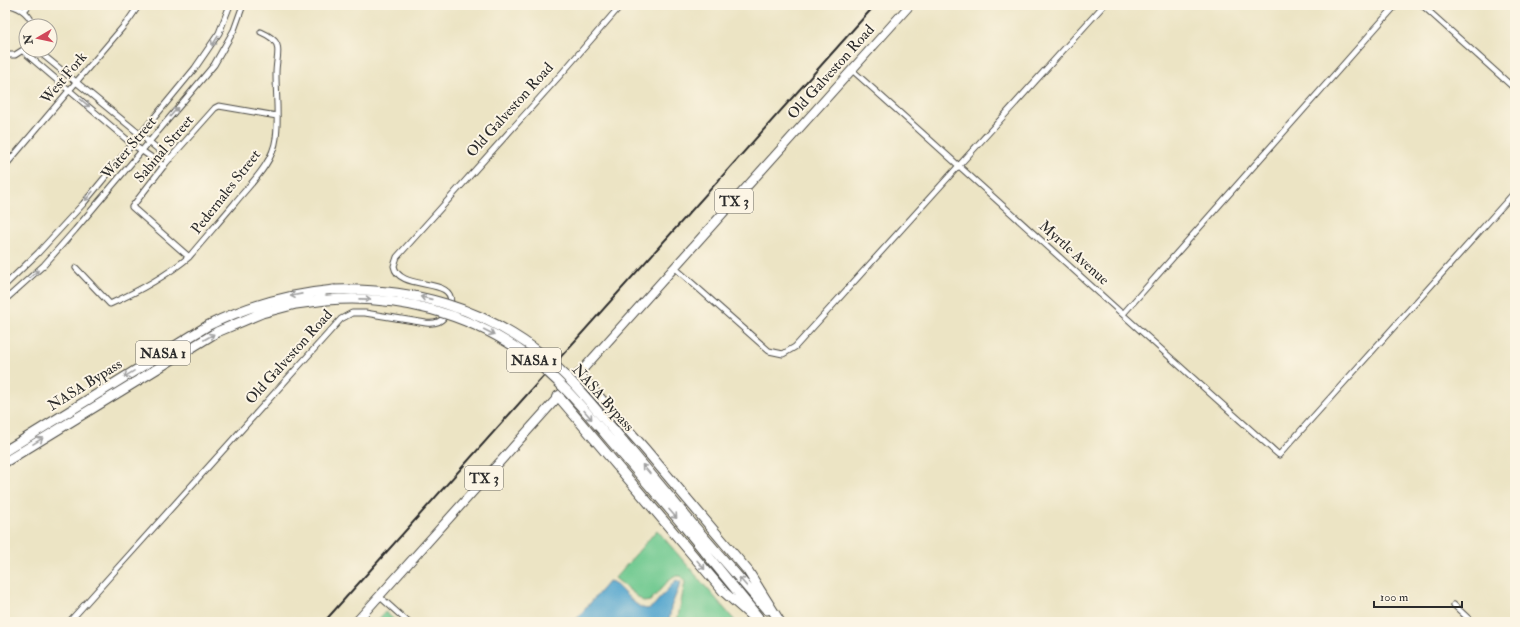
<svg xmlns="http://www.w3.org/2000/svg" width="1520" height="627" viewBox="0 0 1520 627" font-family="'IM FELL Double Pica',serif">
	<rect width="100%" height="100%" fill="#fcf5e5"/>
	<filter id="ink" filterUnits="userSpaceOnUse"><feTurbulence type="fractalNoise" baseFrequency=".025" numOctaves="2"/><feDisplacementMap in="SourceGraphic" scale="8" xChannelSelector="R" yChannelSelector="G"/><feConvolveMatrix kernelMatrix="1 2 1 2 8 2 1 2 1" color-interpolation-filters="sRGB"/></filter>
	<filter id="wash" filterUnits="userSpaceOnUse"><feTurbulence type="fractalNoise" baseFrequency=".012" numOctaves="4" result="noise"/><feDisplacementMap in="SourceGraphic" scale="16" xChannelSelector="R" yChannelSelector="G"/><feGaussianBlur stdDeviation="0.9" result="paint"/><feColorMatrix in="noise" values="0 0 0 0 0 0 0 0 0 0 0 0 0 0 0 0 0 1.4 0 .05"/><feComposite in="paint" operator="in"/></filter>
	<g filter="url(#wash)">
		<rect width="100%" height="100%" fill="#ece4c4"/>
		<!-- green -->
		<path fill="#6fc990" stroke="#4d7a5e" d="M657,530L736,622H677L685,582L681,576H674L670,579L650,601L644,602L615,578Z
			M385,612L397,622H376Z"/>
		<!-- water -->
		<path fill="#53a5ce" stroke="#3f687c" d="M676,580L681,582L671,607L669,622H574L609,581L613,582C620,588 634,605 643,608C648,610 651,608 655,604Z"/>
	</g>
	<g filter="url(#ink)">
		<g fill="none" stroke-linecap="round" stroke-linejoin="round">
			<defs>
				<path id="street" d="M10,5C22,8 30,14 33,26
					M1422,5L1515,89
					M24,11L29,5
					M37,50L170,159
					M23,51L132,144L164,166
					M5,55H15L26,48
					M852,70C995,197 1136,328 1279,455L1515,192
					M5,166L128,21L139,5
					M189,257L132,207L166,163L215,108L219,106L277,116
					M674,267L769,351L783,354L795,347L1104,5
					M76,268L110,304C137,292 166,276 189,257C204,239 219,222 234,204C249,185 273,164 276,138C279,117 276,96 276,74C276,52 286,43 261,32
					M5,285L38,253L83,204L195,68L219,33L230,5
					M5,300L44,265L75,230L214,65L234,30L243,5
					M450,306C458,275 399,293 394,266L397,257L563,72L621,5
					M1123,314L1396,5
					M379,596L408,622
					M1454,605L1472,622
					M69,622L341,319L352,313H365L426,323C436,324 442,322 447,313"/>
				<path id="primary" d="M356,622L910,5"/>
				<path id="highway" d="M579,374L645,449L748,571L780,622
					M558,396L724,592L758,622
					M5,451L209,325C249,305 290,294 334,290
					M5,462L217,332L262,313L296,304L326,300
					M689,520L767,610
					M683,525L758,617"/>
			</defs>
			<!-- street casing -->
			<use href="#street" stroke="#484742" stroke-width="7"/>
			<!-- primary casing -->
			<use href="#primary" stroke="#484742" stroke-width="10"/>
			<!-- highway casing -->
			<use href="#highway" stroke="#484742" stroke-width="11"/>
			<!-- street -->
			<use href="#street" stroke="#fff" stroke-width="5"/>
			<!-- primary -->
			<use href="#primary" stroke="#fff" stroke-width="8"/>
			<!-- highway -->
			<use href="#highway" stroke="#fff" stroke-width="9"/>
			<!-- rail -->
			<path stroke="#2b2b2b" stroke-width="2" d="M324,622L875,5"/>
			<defs>
				<path id="highway-bridge" d="M334,290C413,288 482,307 544,356C570,377 591,404 613,429C638,459 664,490 689,520
					M326,300C397,294 470,313 528,356C558,378 582,407 606,435C632,465 657,495 683,525"/>
			</defs>
			<!-- highway-bridge casing -->
			<use href="#highway-bridge" stroke="#484742" stroke-width="11" stroke-linecap="butt"/>
			<!-- highway-bridge -->
			<use href="#highway-bridge" stroke="#fff" stroke-width="9"/>
		</g>
		<!-- one-way arrows -->
		<defs><path id="oneway-shaft" d="M-6 0H5M1.5-3L5.5 0L1.5 3" fill="none" stroke-width="1.6" stroke-linecap="round" stroke-linejoin="round"/></defs>
		<g stroke="#a0a0a0">
			<use href="#oneway-shaft" transform="translate(215 41) rotate(122)"/>
			<use href="#oneway-shaft" transform="translate(85 103) rotate(40)"/>
			<use href="#oneway-shaft" transform="translate(174 112) rotate(-50)"/>
			<use href="#oneway-shaft" transform="translate(89 196) rotate(130)"/>
			<use href="#oneway-shaft" transform="translate(34 274) rotate(-42)"/>
			<use href="#oneway-shaft" transform="translate(296 295) rotate(169)"/>
			<use href="#oneway-shaft" transform="translate(426 298) rotate(-167)"/>
			<use href="#oneway-shaft" transform="translate(365 299) rotate(1)"/>
			<use href="#oneway-shaft" transform="translate(489 332) rotate(27)"/>
			<use href="#oneway-shaft" transform="translate(209 337) rotate(-30)"/>
			<use href="#oneway-shaft" transform="translate(129 374) rotate(148)"/>
			<use href="#oneway-shaft" transform="translate(588 415) rotate(49)"/>
			<use href="#oneway-shaft" transform="translate(38 441) rotate(-32)"/>
			<use href="#oneway-shaft" transform="translate(646 469) rotate(-130)"/>
			<use href="#oneway-shaft" transform="translate(673 514) rotate(49)"/>
			<use href="#oneway-shaft" transform="translate(701 565) rotate(50)"/>
			<use href="#oneway-shaft" transform="translate(743 582) rotate(-131)"/>
		</g>
	</g>
	<g text-anchor="middle" dominant-baseline="central" stroke-width="4" stroke-linejoin="round" paint-order="stroke">
		<!-- shield labels -->
		<g fill="#fcf5e5" stroke="#6a6863" stroke-width="1">
			<rect x="715" y="189" width="38" height="24" rx="3"/>
			<rect x="136" y="341" width="54" height="24" rx="3"/>
			<rect x="507" y="348" width="54" height="24" rx="3"/>
			<rect x="465" y="466" width="38" height="24" rx="3"/>
		</g>
		<g font-size="14" font-weight="bold" fill="#2b2b2b">
			<text x="734" y="201">TX 3</text>
			<text x="163" y="353">NASA 1</text>
			<text x="534" y="360">NASA 1</text>
			<text x="484" y="478">TX 3</text>
		</g>
		<!-- street labels -->
		<g font-size="15" fill="#2b2b2b" stroke="#fcf5e5">
			<text transform="translate(831 72) rotate(-48)">Old Galveston Road</text>
			<text transform="translate(64 78) rotate(-50)">West Fork</text>
			<text transform="translate(510 110) rotate(-48)">Old Galveston Road</text>
			<text transform="translate(129 148) rotate(-50)">Water Street</text>
			<text transform="translate(164 149) rotate(-50)">Sabinal Street</text>
			<text transform="translate(226 192) rotate(-52)">Pedernales Street</text>
			<text transform="translate(1074 253) rotate(42)">Myrtle Avenue</text>
			<text transform="translate(289 357) rotate(-48)">Old Galveston Road</text>
			<text transform="translate(85 385) rotate(-32)">NASA Bypass</text>
			<text transform="translate(603 398) rotate(48)">NASA Bypass</text>
		</g>
	</g>
	<!-- margin -->
	<rect width="1520" height="627" fill="none" stroke="#fcf5e5" stroke-width="20"/>
	<!-- north arrow -->
	<g transform="translate(38 38) rotate(261)"><circle r="19" fill="#fcf5e5" stroke="#a8a49b"/>
	<path d="M0-3L7 15L0 10L-7 15Z" fill="#d1495b"/>
	<text y="-6" font-size="11" font-weight="bold" text-anchor="middle" fill="#2b2b2b">N</text>
	</g>
	<!-- scale -->
	<path d="M1374 601v6h88v-6" fill="none" stroke="#2b2b2b" stroke-width="2"/>
	<text x="1380" y="601" font-size="12" fill="#2b2b2b" stroke="#fcf5e5" stroke-width="3" paint-order="stroke">100 m</text>
</svg>
